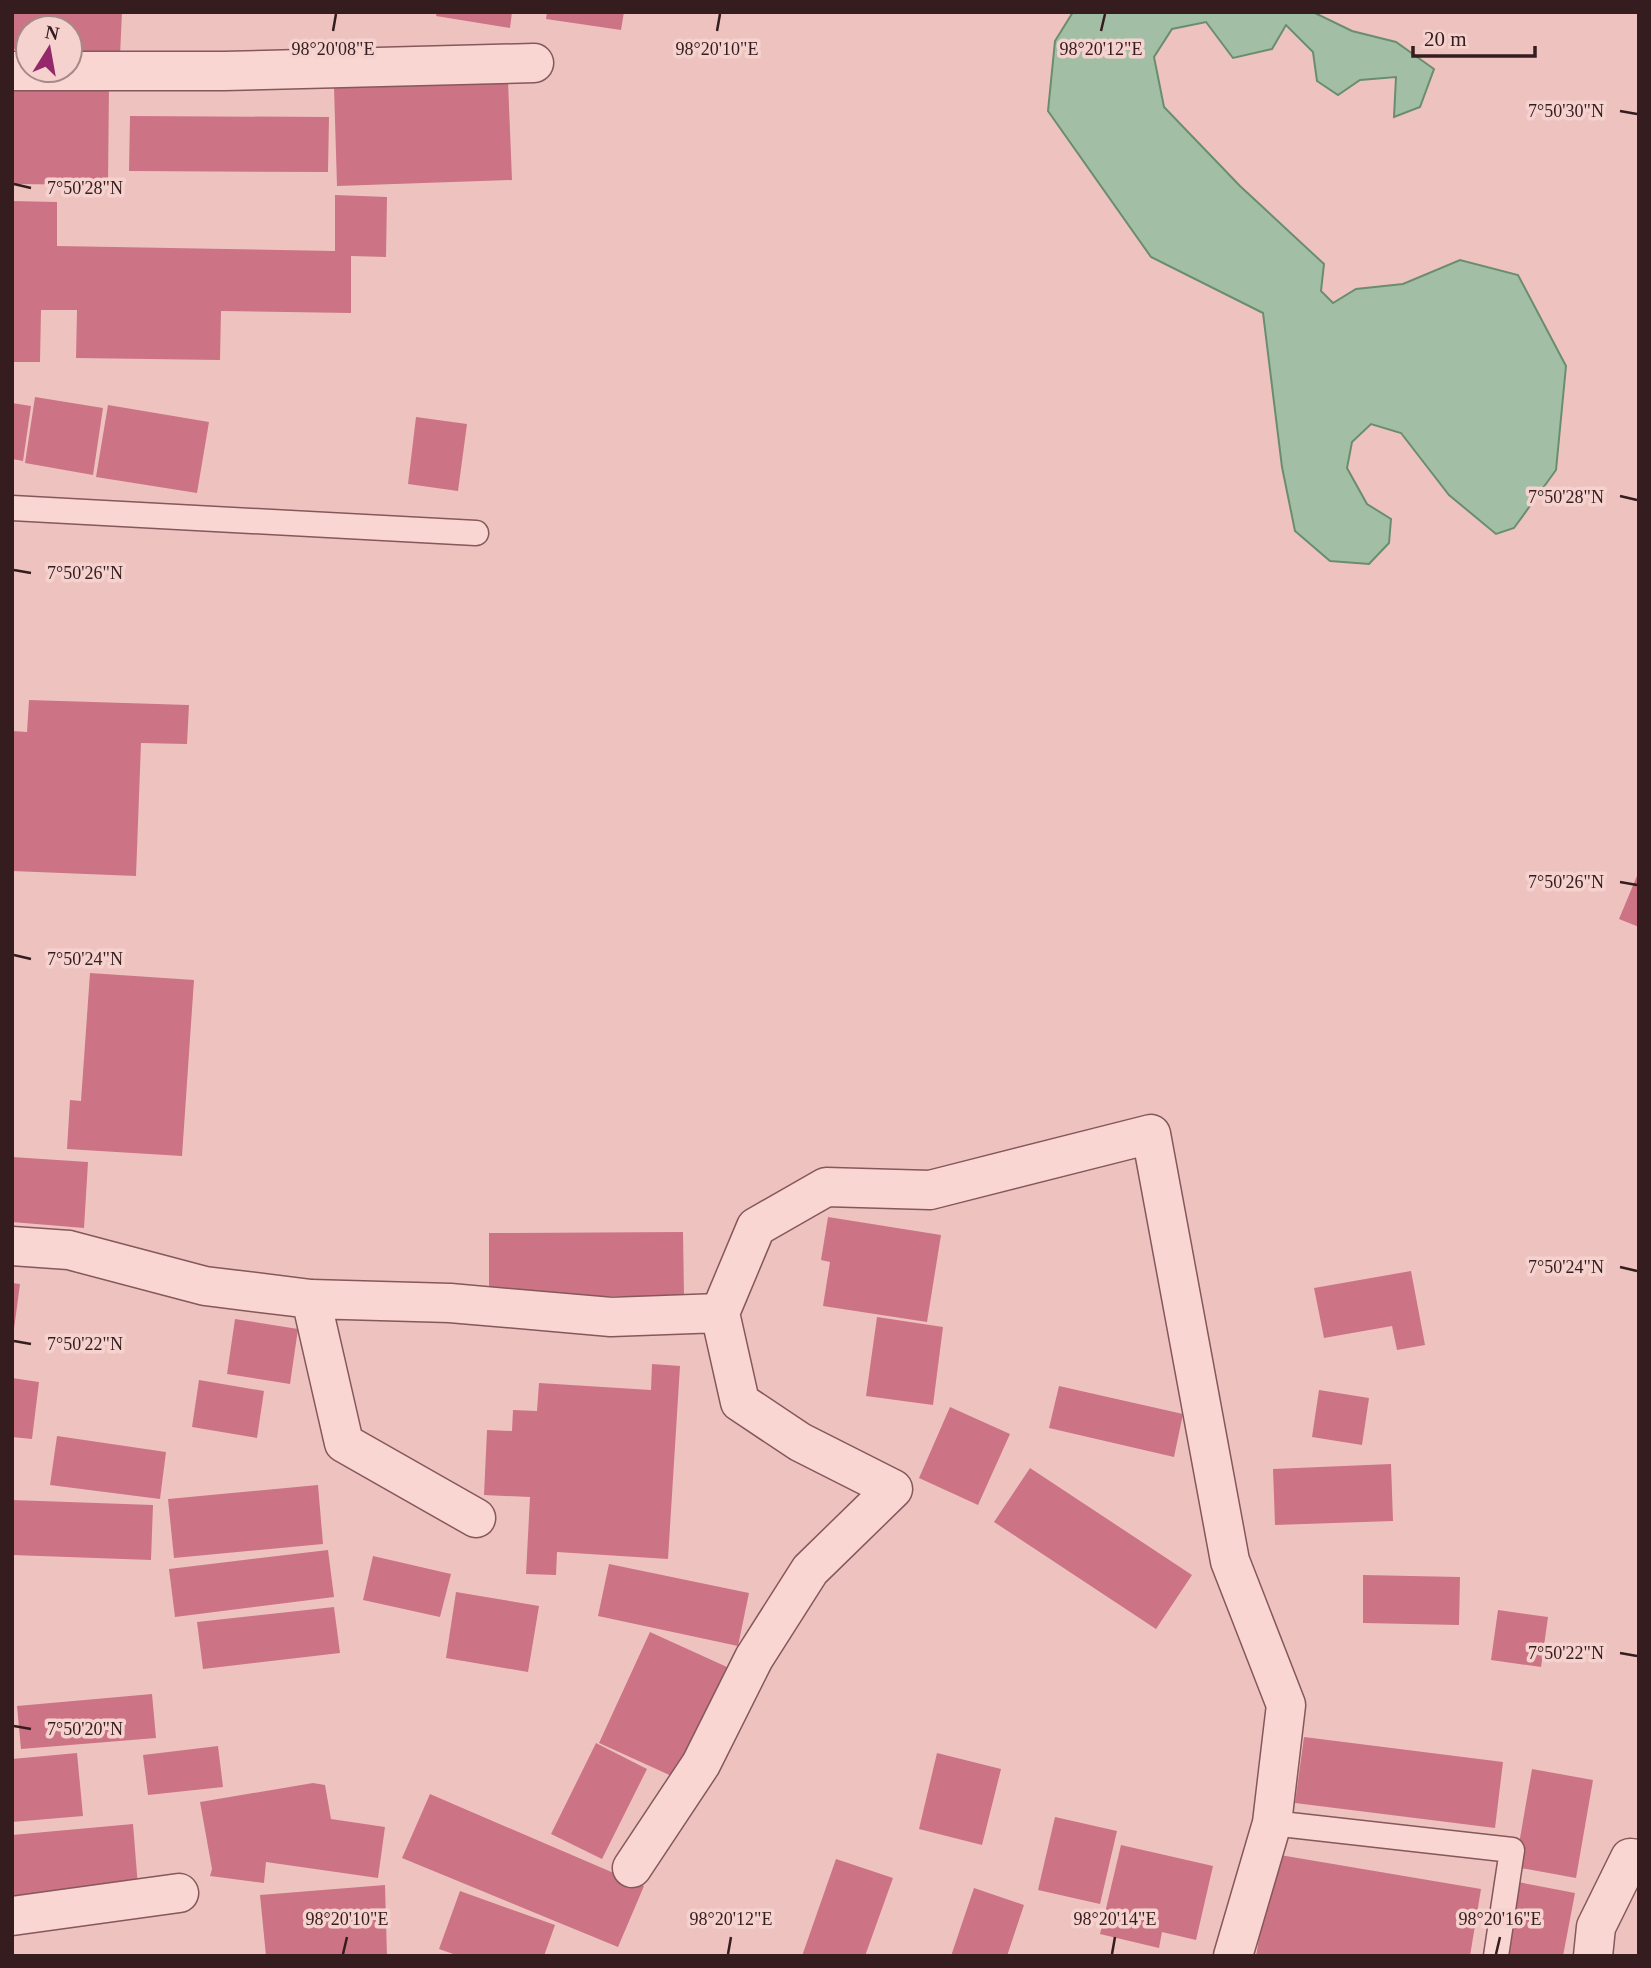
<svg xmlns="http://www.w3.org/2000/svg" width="1651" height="1968" viewBox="0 0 1651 1968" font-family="Georgia,serif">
	<rect width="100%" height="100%" fill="#eec3bf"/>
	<!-- water -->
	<path fill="#a2bfa5" stroke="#6a8d6f" stroke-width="2" d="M1073,12H1313L1352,31L1396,42L1434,69L1420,107L1394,117L1396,77L1360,80L1338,95L1317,81L1313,52L1286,25L1272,49L1233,58L1206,22L1172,29L1154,57L1164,107L1240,186L1324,264L1321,291L1333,303L1356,289L1403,284L1460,260L1518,275L1566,366L1556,470L1514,528L1496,534L1449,495L1401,433L1371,424L1352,442L1347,468L1367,504L1391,519L1389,543L1369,564L1330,561L1295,531L1282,467L1263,313L1151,257L1048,111L1055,41Z"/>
	<!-- building -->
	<path fill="#cc7485" d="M12,12H122L120,56L70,53V28H28V50L12,49Z
		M437,12H512L510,28L436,16Z
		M547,12H624L621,30L546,19Z
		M508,81L512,180L337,186L334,87Z
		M12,85L109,86L108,185L12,184Z
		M130,116L329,117L328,172L129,171Z
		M335,195L387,197L386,257L351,256V313L221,311L220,360L76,358L77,310H41L40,362H12V201L57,202V246L335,251Z
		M35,397L103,408L93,475L25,463Z
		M12,403L31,406L23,461L12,459Z
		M108,405L209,422L197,493L96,477Z
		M416,417L467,424L458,491L408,484Z
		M29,700L189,705L187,744L141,743L136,876L12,871V731L27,732Z
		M1639,871V927L1619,919Z
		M90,973L194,980L182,1156L67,1149L70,1100L81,1101Z
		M12,1157L88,1162L84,1228L12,1222Z
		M828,1217L941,1235L927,1322L823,1306L830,1262L821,1260Z
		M683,1232L684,1296L489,1297V1233Z
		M1411,1271L1425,1345L1397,1350L1392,1326L1324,1338L1314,1288Z
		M12,1283L20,1284L14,1329H12Z
		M877,1317L943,1327L933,1405L866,1396Z
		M235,1319L298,1329L290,1384L227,1374Z
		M652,1364L680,1366L668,1559L557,1552L556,1575L526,1574L530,1497L484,1495L487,1430L512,1431L513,1410L537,1411L539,1383L651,1390Z
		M12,1378L39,1382L32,1439L12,1437Z
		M199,1380L264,1391L257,1438L192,1427Z
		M1059,1386L1183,1414L1174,1457L1049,1428Z
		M1319,1390L1369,1398L1362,1445L1312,1437Z
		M950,1407L1010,1434L978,1505L919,1478Z
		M57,1436L166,1452L160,1499L50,1485Z
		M1391,1464L1393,1521L1275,1525L1273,1469Z
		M1030,1468L1192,1575L1156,1629L994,1522Z
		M318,1485L323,1544L174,1558L168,1499Z
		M12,1500L153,1505L151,1560L12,1555Z
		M328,1550L334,1597L175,1617L169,1569Z
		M373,1556L451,1574L440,1617L363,1600Z
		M609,1564L749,1593L738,1646L598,1616Z
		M1363,1575L1460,1577L1459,1625L1363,1623Z
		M456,1592L539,1606L528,1672L446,1658Z
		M334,1607L340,1653L203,1669L197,1622Z
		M1498,1610L1548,1617L1541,1667L1491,1660Z
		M650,1632L727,1667L676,1778L599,1743Z
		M152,1694L156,1738L21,1749L17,1706Z
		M1304,1737L1503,1762L1495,1828L1295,1803Z
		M596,1743L647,1769L602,1859L551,1834Z
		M218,1746L223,1787L148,1795L143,1755Z
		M77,1753L83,1816L12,1822V1759Z
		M937,1753L1001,1769L982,1845L919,1829Z
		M1532,1769L1593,1780L1576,1878L1515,1867Z
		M313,1783L325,1785L331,1819L385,1827L378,1878L266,1862L264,1883L210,1876L212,1869L200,1802Z
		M430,1794L644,1886L618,1947L402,1858Z
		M1055,1817L1117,1831L1100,1904L1038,1890Z
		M133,1824L138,1887L12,1898V1835Z
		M1121,1845L1213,1866L1196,1940L1162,1932L1159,1948L1100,1934Z
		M1274,1854L1481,1889L1470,1956H1256Z
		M836,1859L893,1878L865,1956H802Z
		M1518,1882L1575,1893L1563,1956H1505Z
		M385,1885L387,1956H266L260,1895Z
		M974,1888L1024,1905L1007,1956H951Z
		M460,1891L555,1925L544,1956H459L439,1949Z"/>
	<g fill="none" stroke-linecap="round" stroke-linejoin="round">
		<defs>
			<path id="service" d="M12,508L476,533
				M1272,1823L1512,1850L1496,1956"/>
			<path id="minor" d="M12,71H224L534,63
				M12,1246L69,1250L205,1286L311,1299L450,1303L611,1317L720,1313L756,1227L826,1187L930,1190L1151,1134L1230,1561L1286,1705L1272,1823L1233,1956
				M311,1299L344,1443L476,1518
				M632,1868L701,1764L754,1658L810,1570L893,1489L800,1442L740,1402L720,1313
				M12,1916L179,1893
				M1593,1956L1596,1927L1630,1858L1639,1859"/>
		</defs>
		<!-- service casing -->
		<use href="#service" stroke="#86575b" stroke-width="27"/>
		<!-- minor casing -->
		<use href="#minor" stroke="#86575b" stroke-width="41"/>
		<!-- service -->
		<use href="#service" stroke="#f9d6d2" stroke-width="24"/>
		<!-- minor -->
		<use href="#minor" stroke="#f9d6d2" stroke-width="38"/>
	</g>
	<!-- ticks -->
	<path fill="none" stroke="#351c1f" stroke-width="2.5" d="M333,31L336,14M717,31L720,14M1101,31L1105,14M1620,111L1637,114M14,184L31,188M1620,496L1637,500M14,570L31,573M1620,882L1637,885M14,955L31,959M1620,1267L1637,1271M14,1341L31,1344M1620,1653L1637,1656M14,1726L31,1729M343,1954L347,1937M728,1954L731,1937M1112,1954L1115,1937M1496,1954L1500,1937"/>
	<g font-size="18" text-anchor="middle" fill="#351c1f" stroke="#f5d2ce" stroke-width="7" stroke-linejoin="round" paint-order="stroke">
		<text x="333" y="55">98°20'08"E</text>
		<text x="717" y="55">98°20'10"E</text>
		<text x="1101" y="55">98°20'12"E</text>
		<text x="1566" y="117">7°50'30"N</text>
		<text x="85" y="194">7°50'28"N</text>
		<text x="1566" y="503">7°50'28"N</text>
		<text x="85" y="579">7°50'26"N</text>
		<text x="1566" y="888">7°50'26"N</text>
		<text x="85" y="965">7°50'24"N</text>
		<text x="1566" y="1273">7°50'24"N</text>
		<text x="85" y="1350">7°50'22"N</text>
		<text x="1566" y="1659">7°50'22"N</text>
		<text x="85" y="1735">7°50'20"N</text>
		<text x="347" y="1925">98°20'10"E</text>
		<text x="731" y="1925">98°20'12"E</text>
		<text x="1115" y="1925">98°20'14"E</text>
		<text x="1500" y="1925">98°20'16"E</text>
	</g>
	<!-- border -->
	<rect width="1651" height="1968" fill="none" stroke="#351c1f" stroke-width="28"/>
	<!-- north arrow -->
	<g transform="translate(49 49) rotate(11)"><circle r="33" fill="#f5d2ce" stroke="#a88988" stroke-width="2"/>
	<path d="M0-5L12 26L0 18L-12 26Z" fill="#95276b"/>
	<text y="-10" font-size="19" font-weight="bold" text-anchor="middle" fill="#351c1f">N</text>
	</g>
	<!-- scale -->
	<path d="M1413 46v10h122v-10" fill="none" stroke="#351c1f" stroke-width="3.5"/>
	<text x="1424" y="46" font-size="21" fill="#351c1f" stroke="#f5d2ce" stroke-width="5" paint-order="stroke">20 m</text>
</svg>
